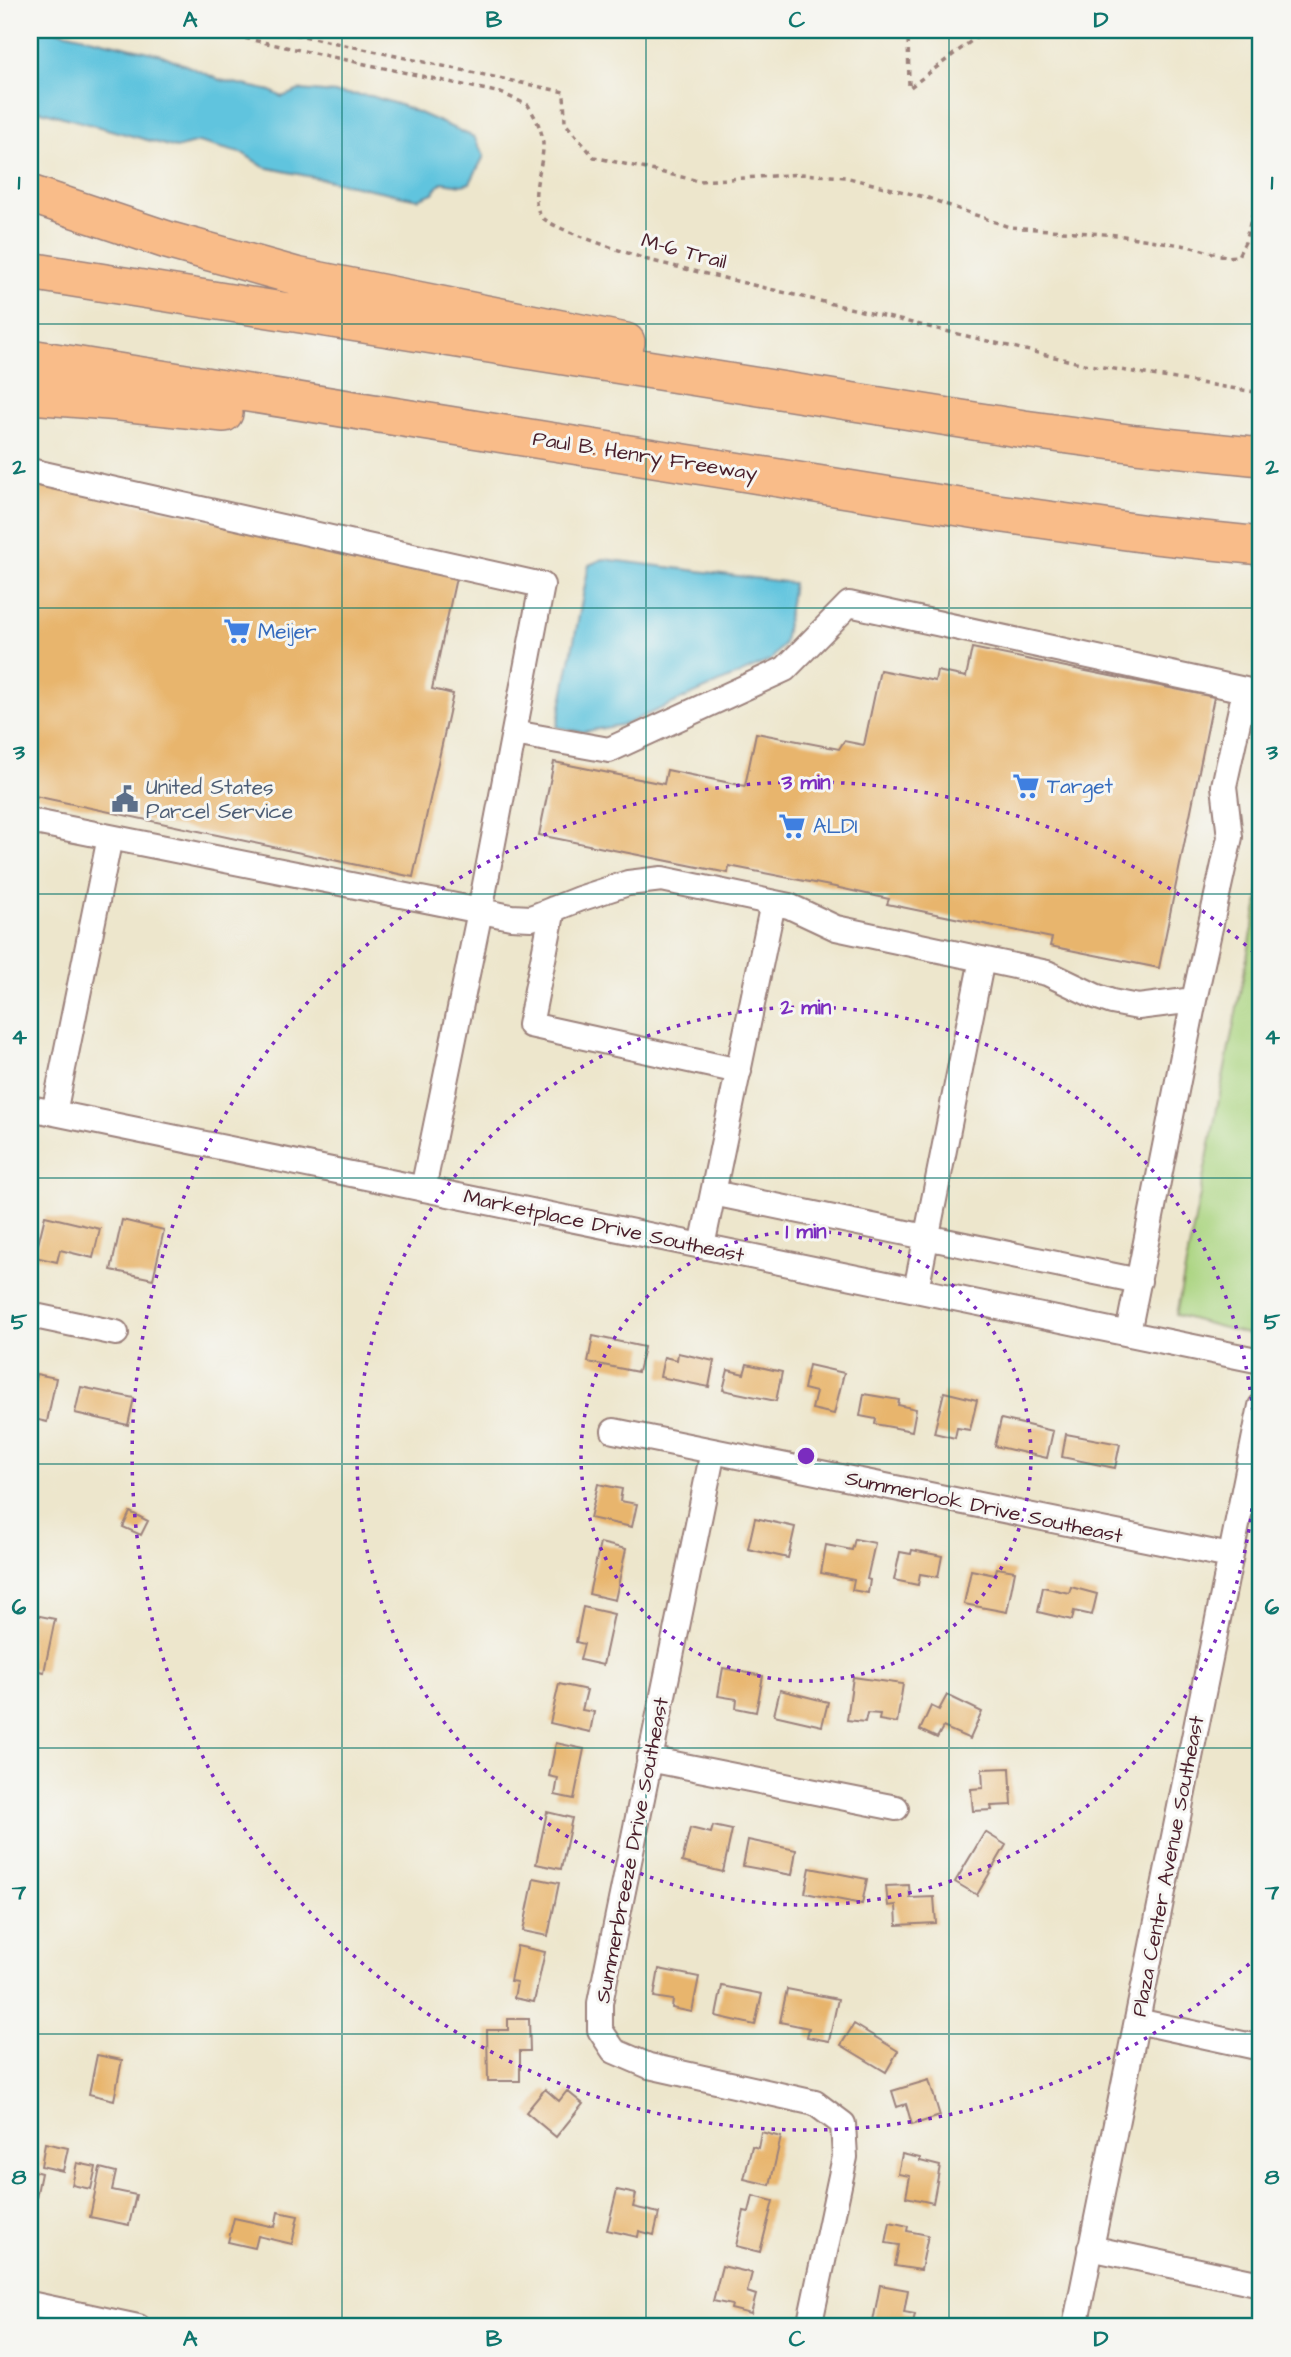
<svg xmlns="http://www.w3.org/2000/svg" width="1291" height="2357" viewBox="0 0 1291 2357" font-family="'Architects Daughter',sans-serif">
	<rect width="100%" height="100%" fill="#f6f6f2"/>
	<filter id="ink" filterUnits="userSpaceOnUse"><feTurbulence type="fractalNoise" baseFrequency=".0143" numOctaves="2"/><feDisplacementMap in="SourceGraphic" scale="14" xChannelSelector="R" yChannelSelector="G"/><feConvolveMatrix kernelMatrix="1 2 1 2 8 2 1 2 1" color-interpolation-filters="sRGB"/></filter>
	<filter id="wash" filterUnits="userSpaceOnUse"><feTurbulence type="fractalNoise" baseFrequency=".00686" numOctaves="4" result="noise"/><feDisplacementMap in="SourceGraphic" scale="28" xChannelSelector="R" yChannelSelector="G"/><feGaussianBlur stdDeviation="1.57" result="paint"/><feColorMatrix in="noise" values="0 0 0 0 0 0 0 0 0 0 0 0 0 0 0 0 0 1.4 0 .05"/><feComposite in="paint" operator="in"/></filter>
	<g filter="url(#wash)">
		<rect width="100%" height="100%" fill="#ede6cc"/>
		<!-- green -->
		<path fill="#aad480" stroke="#7a7a56" stroke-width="2" d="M1261,887V1338L1176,1315Z"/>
		<!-- water -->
		<path fill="#60c4de" stroke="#557284" stroke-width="2" d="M30,30H55L162,55L220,80L271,91L282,97L300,90L371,96L403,106L474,137L484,156L470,183L462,185L442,182L433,193L418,199L264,167L244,154L198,142L176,148L30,108Z
			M603,559L793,583L784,643L771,660L626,724L582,732L557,727L589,565Z"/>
		<g id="blocks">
			<!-- building -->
			<path fill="#e8b56d" d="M30,481L457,573L432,689L453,694L413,877L30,795Z
				M972,648L1214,697L1159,968L1050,946L1052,938L887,904L889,899L835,887L729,866L728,873L539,835L554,762L664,784L667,770L745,786L756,733L839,749L844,741L864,745L880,670L935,681L937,671L966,677Z
				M45,1216L100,1229L93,1258L60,1250L57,1262L35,1257Z
				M122,1220L164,1230L153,1279L111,1270Z
				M593,1336L644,1347L638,1372L588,1362Z
				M678,1353L714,1361L709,1387L660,1377L664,1357L677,1360Z
				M747,1364L782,1372L776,1401L723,1390L728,1370L744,1374Z
				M809,1365L844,1373L834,1414L812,1409L816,1392L804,1389Z
				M36,1374L56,1378L47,1422L30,1418V1390H33Z
				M81,1387L134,1398L128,1425L75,1413Z
				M944,1392L977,1400L970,1430L957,1428L955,1438L934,1433Z
				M864,1394L899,1400L898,1405L916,1409L912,1431L875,1424L876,1419L860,1416Z
				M1001,1419L1053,1431L1047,1458L995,1446Z
				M1066,1434L1120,1444L1115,1468L1062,1457Z
				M598,1484L622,1489L620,1501L637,1504L632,1527L590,1518Z
				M130,1512L148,1521L141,1535L123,1527Z
				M755,1518L795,1527L788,1558L748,1549Z
				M855,1539L875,1543L867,1579L870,1580L868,1593L852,1590L854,1580L821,1573L826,1545L852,1550Z
				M600,1543L626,1549L615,1600L589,1594Z
				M912,1550L942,1556L938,1577L920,1574L918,1585L894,1580L900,1552L911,1554Z
				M997,1568L1015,1571L1007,1612L964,1604L971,1570L995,1575Z
				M1043,1587L1069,1593L1071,1587L1097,1594L1092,1615L1074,1611L1072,1620L1038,1612Z
				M583,1607L614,1614L603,1665L580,1660L584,1644L576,1642Z
				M30,1614L55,1619L44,1672L30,1669Z
				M723,1668L763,1676L756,1712L736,1708L737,1699L718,1696Z
				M853,1677L903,1684L897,1723L879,1720L880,1714L867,1713L865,1722L847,1720Z
				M559,1684L587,1690L582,1710L594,1712L590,1732L550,1723Z
				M780,1690L828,1702L822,1726L774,1715Z
				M947,1695L982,1712L970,1739L943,1727L937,1738L920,1730L931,1706L939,1710Z
				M556,1743L584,1749L574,1799L555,1795L558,1778L549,1776Z
				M1010,1768L1012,1805L991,1806L992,1810L973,1811L971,1789L983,1788L982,1769Z
				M547,1812L572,1818L561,1869L536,1864Z
				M713,1826L732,1830L723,1872L682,1862L690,1828L711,1833Z
				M985,1832L1006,1845L977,1895L955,1882Z
				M748,1840L796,1850L792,1875L743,1866Z
				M810,1868L867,1879L862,1904L805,1893Z
				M534,1878L559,1883L548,1936L523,1931Z
				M909,1885L910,1898L934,1897L936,1923L897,1925L896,1905L888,1906L886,1886Z
				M517,1946L545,1952L534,2002L514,1998L517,1982L510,1981Z
				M659,1969L699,1977L692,2012L672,2008L673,2000L654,1997Z
				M722,1986L762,1994L755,2025L716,2016Z
				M787,1989L838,1999L829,2041L807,2037L809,2028L780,2022Z
				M508,2019H529L530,2051H520V2081H488L487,2030H508Z
				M854,2024L898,2051L886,2072L841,2045Z
				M97,2055L122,2060L114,2100L89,2094Z
				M929,2080L940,2116L912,2125L906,2104L897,2107L892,2091Z
				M545,2089L559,2101L567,2091L583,2104L556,2137L526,2112Z
				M761,2132L781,2137L770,2185L744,2179L752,2146L758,2148Z
				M45,2143L68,2148L63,2171L41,2166Z
				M902,2154L920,2158V2161L940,2166L933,2203L906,2197L910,2176L898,2174Z
				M77,2163L96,2167L91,2189L72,2185Z
				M100,2168L116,2172L112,2190L136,2195L129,2225L90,2217Z
				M30,2170L41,2173L35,2203L30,2201Z
				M617,2190L636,2194L633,2207L659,2213L654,2235L639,2231L638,2237L607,2230Z
				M753,2196L773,2201L760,2252L736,2246L744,2211L749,2212Z
				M278,2212L298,2216L292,2244L258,2236L255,2248L228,2242L234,2218L275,2227Z
				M890,2222L908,2226L907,2231L928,2235L921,2270L895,2266L899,2245L886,2243Z
				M722,2266L752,2273L747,2292L756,2295L751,2314L731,2309L732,2305L713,2301Z
				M880,2285L908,2290L904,2312L915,2314L912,2327H872Z"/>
		</g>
	</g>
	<g filter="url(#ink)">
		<use href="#blocks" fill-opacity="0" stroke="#9c827c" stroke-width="2"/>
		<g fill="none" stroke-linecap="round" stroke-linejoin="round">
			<defs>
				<path id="minor" d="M30,471L542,585L480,911L423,1189
					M514,733L609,750L785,669L849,604L1245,690L1224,786L1230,837L1194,1000
					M30,821L511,917L531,918L579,899L628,883L662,879L789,906L836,928L1047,973L1095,996L1112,1002L1138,1007L1194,1000L1128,1333
					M553,909L530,1025L739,1071
					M30,1108L1261,1361
					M54,1113L110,837
					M713,1193L1139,1281
					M702,1246L773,903
					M916,1290L982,959
					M30,1315L116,1333
					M614,1431L1230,1556
					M713,1451L600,2003V2030L614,2051L649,2066L815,2103L843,2124L845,2157L809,2327
					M649,1759L896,1808
					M1137,2021L1261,2048
					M1090,2248L1261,2284
					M30,2304L138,2327
					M1075,2327L1261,1406"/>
				<path id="highway" d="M30,194L167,240L296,276L626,342
					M30,271L1024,429L1136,444L1261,457
					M30,358L997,513L1155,535L1261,546
					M30,395L121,402L224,413"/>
			</defs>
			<!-- minor casing -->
			<use href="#minor" stroke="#9c827c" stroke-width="28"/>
			<!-- highway casing -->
			<use href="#highway" stroke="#9c827c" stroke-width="40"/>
			<!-- path -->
			<path stroke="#9c827c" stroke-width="3.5" stroke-dasharray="5 5" stroke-linecap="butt" d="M206,30L501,93L528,105C535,117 543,130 543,145C544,167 526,200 543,218C555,230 629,253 648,260L1084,364L1261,393
				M275,30L564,92L565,123L594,157L699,181L802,174L845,177L928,198L1009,227L1117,235L1188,246L1228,257L1238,256L1245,242L1261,183
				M908,30L909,88L986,30"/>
			<!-- minor -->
			<use href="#minor" stroke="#fff" stroke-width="24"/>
			<!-- highway -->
			<use href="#highway" stroke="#f9bc89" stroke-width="37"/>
		</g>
	</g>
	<!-- grid -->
	<path fill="none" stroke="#0f766e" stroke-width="2" stroke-opacity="0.55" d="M342,30V2327M646,30V2327M949,30V2327M30,324H1261M30,608H1261M30,894H1261M30,1178H1261M30,1464H1261M30,1748H1261M30,2034H1261"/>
	<!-- distance rings -->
	<g fill="none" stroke="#7b2cbf" stroke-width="3.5" stroke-dasharray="3.5 7">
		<circle cx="806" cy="1456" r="225"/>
		<circle cx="806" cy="1456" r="449"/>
		<path d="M1257 1957A674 674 0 1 1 1257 955"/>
	</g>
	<!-- icons -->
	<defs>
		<symbol id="supermarket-bare" viewBox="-9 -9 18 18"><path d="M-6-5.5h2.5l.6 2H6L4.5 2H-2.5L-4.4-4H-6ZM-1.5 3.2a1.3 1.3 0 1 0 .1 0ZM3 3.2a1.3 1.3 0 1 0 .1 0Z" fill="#3f7fe0" stroke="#f6f6f2" stroke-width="2.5" paint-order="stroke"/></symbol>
		<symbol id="civic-bare" viewBox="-9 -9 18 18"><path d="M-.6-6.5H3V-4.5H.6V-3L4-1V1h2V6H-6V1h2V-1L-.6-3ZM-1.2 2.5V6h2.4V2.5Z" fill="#5c6f8a" stroke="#f6f6f2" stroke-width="2.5" paint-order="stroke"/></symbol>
	</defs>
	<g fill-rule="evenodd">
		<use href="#supermarket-bare" x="218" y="612" width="38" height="38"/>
		<use href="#supermarket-bare" x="1007" y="767" width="38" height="38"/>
		<use href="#civic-bare" x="106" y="780" width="38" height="38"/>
		<use href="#supermarket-bare" x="773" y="807" width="38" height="38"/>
	</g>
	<g text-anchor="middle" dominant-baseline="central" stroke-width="6" stroke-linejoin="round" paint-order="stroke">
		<!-- street labels -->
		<g font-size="21" fill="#4a1f2b" stroke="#f6f6f2">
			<text transform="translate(684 251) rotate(15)">M-6 Trail</text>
			<text transform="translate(645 456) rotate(9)">Paul B. Henry Freeway</text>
			<text transform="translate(604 1226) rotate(12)">Marketplace Drive Southeast</text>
			<text transform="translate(984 1507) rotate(12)">Summerlook Drive Southeast</text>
			<text transform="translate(632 1850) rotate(-79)">Summerbreeze Drive Southeast</text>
			<text transform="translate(1168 1866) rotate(-79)">Plaza Center Avenue Southeast</text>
		</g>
		<!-- shop labels -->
		<g font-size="21" fill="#366cbe" stroke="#f6f6f2" text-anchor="start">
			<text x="258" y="631">Meijer</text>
			<text x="1047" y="786">Target</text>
			<text x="813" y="826">ALDI</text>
		</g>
		<!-- service labels -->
		<g font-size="21" fill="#4e5e75" stroke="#f6f6f2" text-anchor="start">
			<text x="146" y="787">United States<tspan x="146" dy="24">Parcel Service</tspan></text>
		</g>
	</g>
	<circle cx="806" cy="1456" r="10" fill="#7b2cbf" stroke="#f6f6f2" stroke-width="3.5"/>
	<g font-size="21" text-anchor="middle" font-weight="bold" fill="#7b2cbf" stroke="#f6f6f2" stroke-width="6" stroke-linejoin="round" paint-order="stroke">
		<text x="806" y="789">3 min</text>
		<text x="806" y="1014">2 min</text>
		<text x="806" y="1238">1 min</text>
	</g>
	<!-- margin -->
	<rect width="1291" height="2357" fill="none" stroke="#f6f6f2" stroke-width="77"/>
	<rect x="38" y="38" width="1214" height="2280" fill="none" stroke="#0f766e" stroke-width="2.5"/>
	<g font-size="23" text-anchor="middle" font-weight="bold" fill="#0f766e">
		<text x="190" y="27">A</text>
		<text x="494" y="27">B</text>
		<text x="797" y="27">C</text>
		<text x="1101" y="27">D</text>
		<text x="19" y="189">1</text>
		<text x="1272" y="189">1</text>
		<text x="19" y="474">2</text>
		<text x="1272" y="474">2</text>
		<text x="19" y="759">3</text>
		<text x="1272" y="759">3</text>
		<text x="19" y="1044">4</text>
		<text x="1272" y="1044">4</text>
		<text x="19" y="1329">5</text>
		<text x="1272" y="1329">5</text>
		<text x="19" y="1614">6</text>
		<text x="1272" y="1614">6</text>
		<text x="19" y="1899">7</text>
		<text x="1272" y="1899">7</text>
		<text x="19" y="2184">8</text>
		<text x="1272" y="2184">8</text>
		<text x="190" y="2346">A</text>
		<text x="494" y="2346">B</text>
		<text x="797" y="2346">C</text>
		<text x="1101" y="2346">D</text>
	</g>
</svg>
